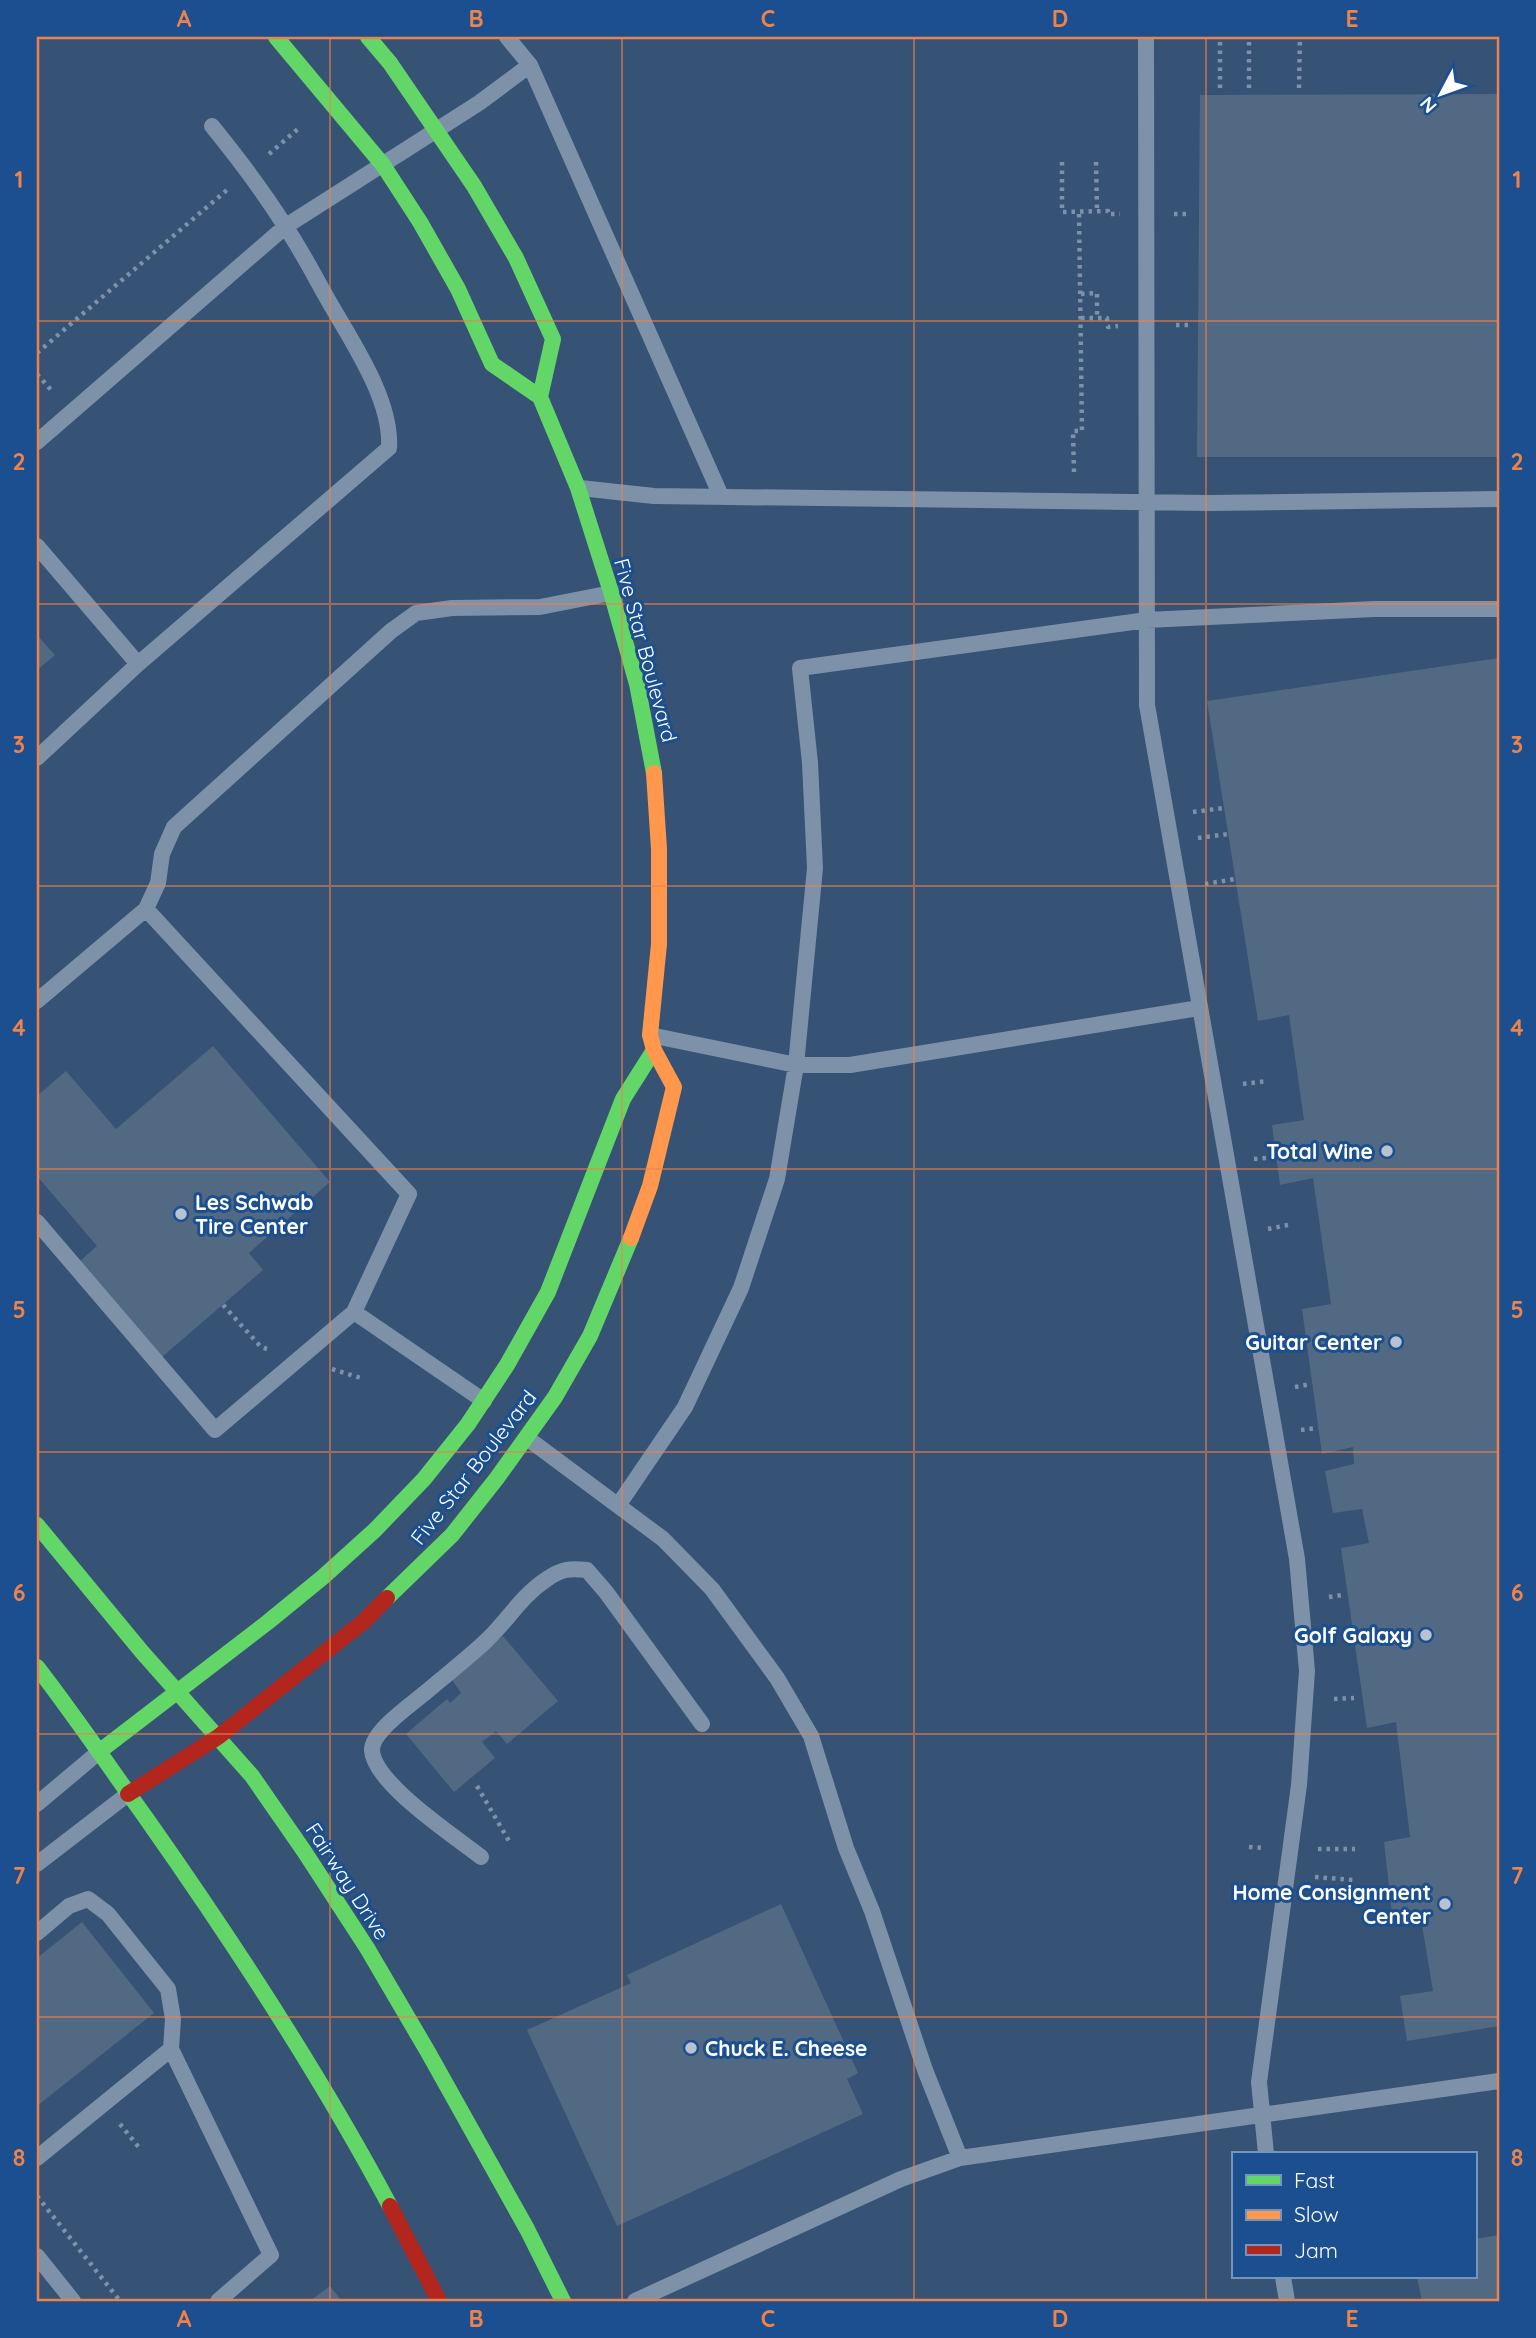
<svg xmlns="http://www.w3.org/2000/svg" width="1536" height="2338" viewBox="0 0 1536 2338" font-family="Quicksand,sans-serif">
	<rect width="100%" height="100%" fill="#365274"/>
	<!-- building -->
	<path fill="#526984" d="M1499,94V457H1197L1200,95Z
		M37,635L55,655L37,670Z
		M1499,658V2026L1407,2041L1400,1996L1433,1991L1421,1919L1393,1924L1384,1842L1410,1837L1396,1722L1367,1728L1341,1548L1369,1543L1362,1509L1333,1513L1325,1471L1354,1464L1353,1447L1322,1454L1302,1309L1331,1304L1313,1178L1280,1185L1272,1125L1304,1120L1289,1015L1258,1021L1207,701Z
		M213,1046L330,1182L249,1253L263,1270L162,1357L80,1261L97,1246L37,1176V1096L66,1071L116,1129Z
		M503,1636L558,1701L507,1744L496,1731L482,1742L495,1758L454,1792L406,1734L447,1699L450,1703L461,1693L452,1680Z
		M781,1904L858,2073L847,2079L863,2114L617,2226L527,2030L631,1983L627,1975Z
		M82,1922L154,2013L37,2106V1958Z
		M1499,2235V2301H1422L1417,2277H1475V2239Z
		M330,2286L342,2301H310Z"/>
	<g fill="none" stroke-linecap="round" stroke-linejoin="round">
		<!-- path -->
		<path stroke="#7d92a8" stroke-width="4.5" stroke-dasharray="3.5 5" stroke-linecap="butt" d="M1220,88V37
			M1249,88V37
			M1299,88L1300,37
			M269,154L299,128
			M1062,162V212L1108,211V214H1120
			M1096,162L1097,211
			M1174,214H1187
			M1081,294L1097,293V318
			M1081,318H1107L1108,327L1118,326
			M1176,325H1189
			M37,353L228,189
			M37,374L52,391
			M1074,472L1073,431H1082L1079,212
			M1193,812L1224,808
			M1198,838L1228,834
			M1205,884L1235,879
			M1243,1084L1267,1081
			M1254,1159L1278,1157
			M1268,1229L1288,1225
			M223,1305L261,1347L267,1349
			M332,1369L361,1378
			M1295,1387L1311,1384
			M1301,1430L1318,1428
			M1329,1597L1342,1595
			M1334,1699L1354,1698
			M477,1786L509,1841
			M1249,1847L1264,1848
			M1318,1849H1355
			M1315,1877L1353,1880
			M120,2124L141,2150
			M37,2196L120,2301"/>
		<!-- lane -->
		<path stroke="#7d92a8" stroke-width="16" d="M507,37L530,65L721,496
			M1146,37L1147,705L1297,1559L1307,1671L1299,1785L1259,2082L1266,2154
			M37,442L286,226L479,103L530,65
			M580,488L654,496L1209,503L1499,499
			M37,546L138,664
			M37,758L138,664L389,448C392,401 354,345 331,305C316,279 302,251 285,226C263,191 238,158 212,126
			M146,909L409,1194L354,1312
			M37,1001L146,909L158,883L162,854L174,827L391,631L416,613L452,608L540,607L611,593
			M650,1035L796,1065H850L1199,1008
			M37,1222L215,1430L354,1312L484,1401
			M527,1438L663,1539L712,1589L777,1678L811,1736L846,1848L872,1911L925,2070L960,2158
			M619,1504L685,1407L741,1288L777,1179L796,1065L815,868L810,763L800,668L1147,620L1374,609H1499
			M37,1804L100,1751
			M481,1857C456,1837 373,1783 372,1750C372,1731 412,1704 426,1692C446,1675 468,1658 487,1640C508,1620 522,1595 547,1579C561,1569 570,1568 587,1570L606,1592L702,1724
			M37,1864L128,1794
			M37,1933L69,1906L88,1899L108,1914L168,1989L173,2019L171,2049L271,2255L218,2301
			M37,2158L171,2049
			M37,2256L73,2301
			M1283,2277L1287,2301
			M635,2301L901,2179L960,2158L1499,2081"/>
		<!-- fast -->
		<path stroke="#63d668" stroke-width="16" d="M276,37L383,165L420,222L458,289L492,364L540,397L578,488L611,592L637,684L654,773
			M368,37L390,63L474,186L516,258L553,339L540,397
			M37,1525L142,1652L252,1776L304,1851L367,1948L428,2052L527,2229L563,2301
			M387,1598L452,1535L497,1478L555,1397L590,1336L631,1238
			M37,1667C75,1716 110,1768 146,1818C234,1943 318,2071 390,2206
			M100,1751L268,1622L323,1577L375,1530L424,1479L468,1424L507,1365L548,1292L623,1099L654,1050"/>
		<!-- slow -->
		<path stroke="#ff974d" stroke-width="16" d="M631,1238L650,1186L674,1087L654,1050L650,1035L659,944V849L654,773"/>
		<!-- jam -->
		<path stroke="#b3261e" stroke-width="16" d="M128,1794L218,1737L363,1622L387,1598
			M390,2206L439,2301"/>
	</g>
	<!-- grid -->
	<path fill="none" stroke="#ee8249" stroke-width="2" stroke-opacity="0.55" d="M330,37V2301M622,37V2301M914,37V2301M1206,37V2301M37,321H1499M37,604H1499M37,886H1499M37,1169H1499M37,1452H1499M37,1734H1499M37,2017H1499"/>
	<!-- markers -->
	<g fill="#b9c2ce" stroke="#1b4f8f" stroke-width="2.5">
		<circle cx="1387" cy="1151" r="7"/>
		<circle cx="181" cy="1214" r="7"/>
		<circle cx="1396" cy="1342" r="7"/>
		<circle cx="1426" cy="1635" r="7"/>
		<circle cx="1445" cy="1904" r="7"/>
		<circle cx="691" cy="2048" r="7"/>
	</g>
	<g text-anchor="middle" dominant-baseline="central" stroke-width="6" stroke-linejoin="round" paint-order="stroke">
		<!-- street labels -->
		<g font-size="21" fill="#fff" stroke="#1b4f8f">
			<text transform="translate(646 650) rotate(75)">Five Star Boulevard</text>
			<text transform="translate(473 1467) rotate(-52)">Five Star Boulevard</text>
			<text transform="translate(348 1881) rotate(57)">Fairway Drive</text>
		</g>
		<!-- poi labels -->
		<g font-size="21" font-weight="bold" fill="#fff" stroke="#1b4f8f" text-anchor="end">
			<text x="1373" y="1151">Total Wine</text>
			<text x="195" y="1202" text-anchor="start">Les Schwab<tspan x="195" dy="24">Tire Center</tspan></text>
			<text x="1382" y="1342">Guitar Center</text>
			<text x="1412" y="1635">Golf Galaxy</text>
			<text x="1431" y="1892">Home Consignment<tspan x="1431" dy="24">Center</tspan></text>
			<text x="705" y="2048" text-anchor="start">Chuck E. Cheese</text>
		</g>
	</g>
	<!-- border -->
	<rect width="1536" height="2338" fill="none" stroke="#1b4f8f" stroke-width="77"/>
	<!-- legend -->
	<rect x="1232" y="2152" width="245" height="126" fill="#1b4f8f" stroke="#7695bc" stroke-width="2"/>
	<rect x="1246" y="2175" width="35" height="10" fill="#63d668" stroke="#7695bc" stroke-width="2"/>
	<text x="1294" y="2188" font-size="21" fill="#ffffff">Fast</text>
	<rect x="1246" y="2210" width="35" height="10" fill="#ff974d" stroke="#7695bc" stroke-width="2"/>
	<text x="1294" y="2222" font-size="21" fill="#ffffff">Slow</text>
	<rect x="1246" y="2245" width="35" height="10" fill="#b3261e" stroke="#7695bc" stroke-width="2"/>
	<text x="1294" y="2258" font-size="21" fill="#ffffff">Jam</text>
	<!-- north arrow -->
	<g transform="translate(1441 94) rotate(229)" stroke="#1b4f8f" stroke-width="5" paint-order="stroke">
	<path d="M0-5L12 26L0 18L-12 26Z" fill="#ffffff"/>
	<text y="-10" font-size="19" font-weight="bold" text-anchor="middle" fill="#ffffff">N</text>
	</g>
	<rect x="38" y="38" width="1460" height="2262" fill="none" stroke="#ee8249" stroke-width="2.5"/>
	<g font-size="23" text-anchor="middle" font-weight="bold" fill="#ee8249">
		<text x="184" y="27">A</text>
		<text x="476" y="27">B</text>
		<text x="768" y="27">C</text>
		<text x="1060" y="27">D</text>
		<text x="1352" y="27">E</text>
		<text x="19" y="188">1</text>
		<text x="1517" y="188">1</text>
		<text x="19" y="470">2</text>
		<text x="1517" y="470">2</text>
		<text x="19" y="753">3</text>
		<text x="1517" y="753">3</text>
		<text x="19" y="1036">4</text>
		<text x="1517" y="1036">4</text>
		<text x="19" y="1318">5</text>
		<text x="1517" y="1318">5</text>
		<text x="19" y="1601">6</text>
		<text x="1517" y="1601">6</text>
		<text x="19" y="1884">7</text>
		<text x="1517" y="1884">7</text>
		<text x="19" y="2166">8</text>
		<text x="1517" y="2166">8</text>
		<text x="184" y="2327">A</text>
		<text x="476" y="2327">B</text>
		<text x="768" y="2327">C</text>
		<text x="1060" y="2327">D</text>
		<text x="1352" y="2327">E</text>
	</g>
</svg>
